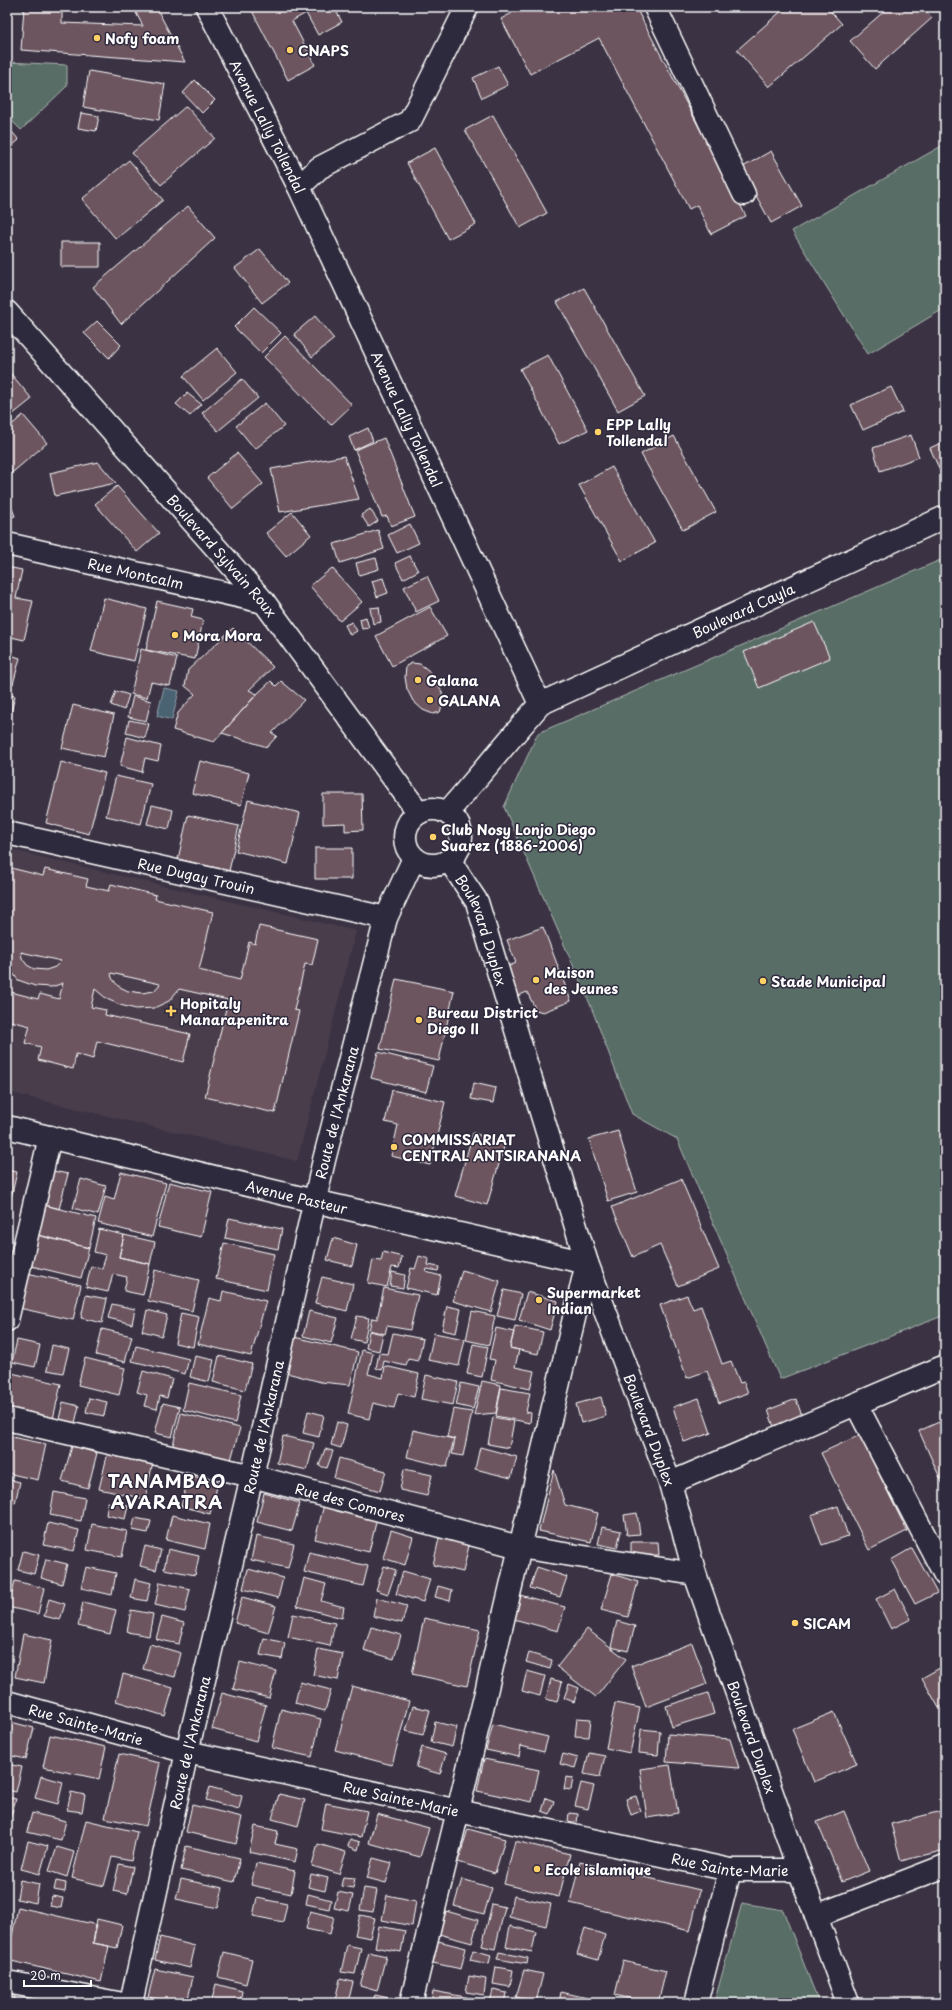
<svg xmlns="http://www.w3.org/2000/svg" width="952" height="2010" viewBox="0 0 952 2010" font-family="'Playpen Sans',sans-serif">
	<rect width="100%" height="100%" fill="#3b3344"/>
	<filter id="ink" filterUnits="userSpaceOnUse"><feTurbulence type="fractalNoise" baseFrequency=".025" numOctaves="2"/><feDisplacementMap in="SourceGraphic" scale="8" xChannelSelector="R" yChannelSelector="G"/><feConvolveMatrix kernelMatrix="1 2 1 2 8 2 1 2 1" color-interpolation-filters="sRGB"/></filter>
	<g filter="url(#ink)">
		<!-- built -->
		<path fill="#4a3d4c" d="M7,849L356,931L297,1161L7,1092Z"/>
		<!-- green -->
		<path fill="#596d66" stroke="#acb6b2" d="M7,62L67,65V86L21,130L7,116Z
			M945,144V308L868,354L792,231Z
			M945,558V1315L780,1379L677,1139L632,1114L590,1004L504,807L538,733Z
			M742,1903L783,1910L819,2003H714Z"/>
		<!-- water -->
		<path fill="#4a6373" stroke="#92a1ab" d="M164,688L179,691L172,720L157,716Z"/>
		<!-- building -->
		<path fill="#6d5560" stroke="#fff" fill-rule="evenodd" d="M24,7H62V23L143,26L136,13L148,7H156L185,62L21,50Z
			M250,7H283L286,11L293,7H334L342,22L318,35L306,13L292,21L315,65L288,80Z
			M523,7H638L636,8L746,216L711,234L697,205L689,209L599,38L530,74L501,19Z
			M786,7H827L842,24L769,87L737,50Z
			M889,7H922L932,18L875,69L850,41Z
			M498,66L508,85L482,98L473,78Z
			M89,71L165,84L159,120L83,107Z
			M195,80L215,100L202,113L183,93Z
			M186,106L215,138L161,185L132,153Z
			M81,113L99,116L96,131L78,128Z
			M493,115L547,213L520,228L465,130Z
			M7,126L19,140L7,150Z
			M435,148L476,224L448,239L407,163Z
			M771,151L802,206L771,223L741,168Z
			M129,160L163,200L116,239L82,199Z
			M188,206L215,238L121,324L93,287Z
			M61,242H100V267H61Z
			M260,249L288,283L262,303L235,268Z
			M584,288L645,396L618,411L557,302Z
			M254,307L281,333L261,353L234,327Z
			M315,316L334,339L312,357L294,334Z
			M97,321L121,345L109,358L84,333Z
			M285,336L352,405L331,425L264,357Z
			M217,348L237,372L203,400L183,376Z
			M548,355L588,430L559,444L520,369Z
			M7,369L32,399L7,419Z
			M242,379L258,398L218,431L202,413Z
			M891,387L903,412L863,430L851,405Z
			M187,393L201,404L190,416L176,404Z
			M265,403L284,426L255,449L236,426Z
			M23,415L47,443L7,477V429Z
			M368,428L373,441L354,450L349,437Z
			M911,435L919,457L880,471L873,448Z
			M674,436L716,512L683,530L641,454Z
			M384,438L415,517L391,526L387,516L382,517L355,450Z
			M945,441V482L930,448Z
			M237,453L263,484L233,509L207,478Z
			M344,456L359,499L280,512L271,469Z
			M98,462L116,483L55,496L50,473Z
			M612,467L655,543L622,561L579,485Z
			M117,486L159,533L137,552L95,504Z
			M7,496L15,516L7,519Z
			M370,509L378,521L369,527L361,515Z
			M292,512L311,535L286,556L266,533Z
			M410,524L419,543L397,553L388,535Z
			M378,530L384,549L340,563L334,544Z
			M410,556L418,571L403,579L395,563Z
			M376,558L379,569L359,575L356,563Z
			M7,567L22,570L16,598L33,601L24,640L7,636Z
			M332,568L362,602L340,621L310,586Z
			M427,576L439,601L416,612L404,587Z
			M383,578L388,593L377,597L372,581Z
			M104,598L147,609L134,661L91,651Z
			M157,601L193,609L191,617L203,620L195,659L146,650Z
			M379,607L381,622L373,624L370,608Z
			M430,607L447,636L392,666L376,636Z
			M366,617L369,628L362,629L360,619Z
			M352,622L357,631L350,635L345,625Z
			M814,622L830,658L759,688L744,652Z
			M233,628L273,667L249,690L257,694L214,742L173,730L178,713L195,694L185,686L188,670Z
			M141,649L177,658L170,686L151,682L147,698L131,694Z
			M7,654L20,658L13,684L7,683Z
			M412,663L420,664L428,670L436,681L442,692L443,703L440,712L433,714L423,710L413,701L407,689L405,677L406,666Z
			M271,681L276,686L281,681L304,700L272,733L277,736L267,747L222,733L257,694Z
			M116,691L129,695L124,710L111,705Z
			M7,694L15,696L7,729Z
			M133,696L151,701L146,721L128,717Z
			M73,705L114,715L104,757L62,748Z
			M129,720L149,724L145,738L126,733Z
			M127,737L161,746L158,761L145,758L142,772L120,766Z
			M200,761L249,773L241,805L192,793Z
			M61,762L105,773L89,834L46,823Z
			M116,776L151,784L141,824L106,816Z
			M323,794H362L363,830L345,831V823L323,824Z
			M248,800L300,813L288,864L236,851Z
			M152,805L173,810L169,829L147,824Z
			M188,815L239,826L229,871L178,859Z
			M315,848H352V879H315Z
			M7,867L43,876L45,869L88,879L86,886L109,891L111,884L156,895L155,899L213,912L199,970L240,980L249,942L255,944L259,926L318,939L312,965L305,964L294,1010L299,1011L275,1113L205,1097L228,1000L179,989L169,1001L154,1008L136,1009L120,1005L107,999L95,989L91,1007L106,1010L105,1015L190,1034L183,1062L97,1041L93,1059L76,1054L73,1069L38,1060L41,1047L25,1043L30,1026L7,1020V991L38,999L40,994L59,999L63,983L52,987L35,986L18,980L7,965ZM21,952L61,961L55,967L46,970L34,969L27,965L22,958ZM111,973L160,984L154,991L142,993L128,991L118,986L112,978Z
			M543,927L571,1001L543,1012L536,1010L527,992L515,997L504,968L516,963L507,940Z
			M396,979L454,991L439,1061L380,1049Z
			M378,1052L433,1066L426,1092L371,1078Z
			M474,1083L496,1088L493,1103L471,1099Z
			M392,1090L445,1102L430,1165L391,1156L398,1125L385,1122Z
			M618,1131L637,1192L608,1201L589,1139Z
			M473,1133L505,1143L487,1205L455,1196Z
			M7,1170L17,1172L11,1198L7,1197Z
			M53,1171L68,1174L59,1209L45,1205Z
			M121,1172L166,1183L152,1237L98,1223L105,1197L114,1200Z
			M81,1179L106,1186L98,1215L73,1208Z
			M681,1179L719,1269L678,1286L660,1245L633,1257L612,1207Z
			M169,1182L212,1192L201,1237L158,1227Z
			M45,1205L96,1218L89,1248L37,1235Z
			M229,1218L282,1229L278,1249L225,1238Z
			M99,1229L124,1235L119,1257L150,1264L143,1295L124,1291L127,1277L113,1274L108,1292L86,1287L91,1266L102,1269L106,1255L94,1252Z
			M35,1234L89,1248L81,1278L27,1265Z
			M124,1235L155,1242L150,1264L119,1257Z
			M333,1238L357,1245L352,1266L327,1260Z
			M224,1243L274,1254L267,1290L216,1279Z
			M383,1252L402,1257L399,1268L392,1267L387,1287L368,1283L373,1260L381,1261Z
			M419,1256L429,1259L428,1265L439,1267L438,1271L427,1269L426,1272L441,1276L437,1295L406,1288L411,1268L415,1269Z
			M155,1270L199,1280L192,1311L148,1301Z
			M462,1270L500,1281L491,1312L453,1301Z
			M392,1272L405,1275L403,1288L390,1286Z
			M27,1273L81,1285L73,1320L19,1308Z
			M322,1277L353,1284L347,1311L315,1303Z
			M384,1288L418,1295L410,1330L387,1326L385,1334L369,1330L372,1318L377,1319Z
			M504,1290L521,1294L515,1320L497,1316Z
			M223,1291L266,1301L251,1356L198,1344L209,1298L221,1301Z
			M527,1292L558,1301L550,1330L519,1320Z
			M86,1295L107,1299L102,1323L81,1318Z
			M687,1295L693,1309L701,1306L722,1364L731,1361L740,1383L744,1382L748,1393L719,1403L707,1371L687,1378L660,1305Z
			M112,1304L135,1309L132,1324L108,1318Z
			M447,1306L461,1309L456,1333L442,1330Z
			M147,1310L167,1315L162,1336L142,1331Z
			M309,1311L338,1318L331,1343L303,1336Z
			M472,1311L495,1316L489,1345L466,1340Z
			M181,1313L199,1317L193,1347L175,1343Z
			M357,1316L369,1318L364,1342L351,1339Z
			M515,1326L543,1332L538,1354L510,1348Z
			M496,1328L514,1332L510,1348L519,1350L515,1367L534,1371L530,1389L491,1380L495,1360L489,1359Z
			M102,1329L132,1336L125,1362L96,1355Z
			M369,1331L383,1334L379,1351L366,1348Z
			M393,1333L423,1339L418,1361L408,1359L406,1366L384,1361L382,1370L376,1368L379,1353L388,1354Z
			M434,1333L465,1339L459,1366L428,1360Z
			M294,1337L358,1352L350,1385L321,1382L287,1373Z
			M17,1340L40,1345L35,1367L12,1362Z
			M473,1344L488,1347L482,1377L467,1374Z
			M52,1345L69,1349L63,1373L47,1370Z
			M136,1346L189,1359L185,1374L132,1361Z
			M362,1350L373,1353L368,1374L383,1378L385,1366L419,1374L414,1397L398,1393L394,1408L373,1403L369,1419L348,1414Z
			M195,1356L214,1360L209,1382L190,1377Z
			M219,1356L252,1364L245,1390L213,1382Z
			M85,1358L125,1368L119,1395L78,1385Z
			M143,1371L172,1379L167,1398L160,1396L157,1409L144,1406L147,1395L137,1392Z
			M7,1372L61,1384L53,1419L7,1409Z
			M426,1375L458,1382L453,1405L421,1399Z
			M482,1381L501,1385L496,1413L474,1415Z
			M189,1383L241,1395L235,1423L183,1410Z
			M461,1383L479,1387L473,1409L456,1405Z
			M501,1388L530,1393L526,1412L531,1413L530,1423L496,1416Z
			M601,1397L606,1416L581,1423L576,1404Z
			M89,1398L107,1402L104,1416L86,1412Z
			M699,1398L711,1433L684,1442L673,1407Z
			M796,1399L802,1416L774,1427L768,1410Z
			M63,1402L79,1406L75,1423L59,1419Z
			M163,1403L180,1407L172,1437L155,1433Z
			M453,1409L472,1412L463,1456L452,1454L455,1439L447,1437Z
			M308,1411L324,1415L319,1437L303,1433Z
			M181,1413L240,1428L230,1463L172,1449Z
			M493,1417L514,1421L509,1448L488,1444Z
			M337,1422L347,1425L341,1448L331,1445Z
			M939,1422L945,1434V1489L919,1431Z
			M413,1430L454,1439L447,1467L407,1457Z
			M860,1435L907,1531L869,1550L821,1453Z
			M7,1436L46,1444L38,1480L7,1473Z
			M283,1436L314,1443L307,1470L277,1463Z
			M72,1446L97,1453L88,1488L62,1481Z
			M480,1447L517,1457L511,1478L475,1469Z
			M325,1449L333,1451L327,1468L319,1466Z
			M108,1452L153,1462L145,1499L99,1489Z
			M339,1458L386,1471L380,1491L334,1478Z
			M404,1469L432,1475L427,1496L400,1490Z
			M554,1470L565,1505L598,1513L591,1542L539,1531Z
			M189,1475L218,1483L210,1514L181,1506Z
			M7,1479L20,1482L15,1503L7,1501Z
			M54,1492L85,1498L81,1521L50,1515Z
			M264,1493L300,1503L292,1531L257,1522Z
			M108,1502L128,1506L125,1519L106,1515Z
			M324,1505L377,1518L369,1552L315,1539Z
			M838,1506L848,1536L822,1545L811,1515Z
			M637,1513L640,1534L627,1535L624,1515Z
			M172,1515L210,1524L205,1549L166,1540Z
			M135,1518L151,1521L148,1533L132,1530Z
			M48,1523L79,1530L74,1551L43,1545Z
			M92,1524L127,1531L122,1557L87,1550Z
			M602,1527L621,1531L617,1548L598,1544Z
			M391,1530L413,1537L405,1565L383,1558Z
			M440,1534L470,1541L463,1572L433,1565Z
			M256,1536L294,1544L288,1568L251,1560Z
			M631,1542H658L659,1555L631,1556Z
			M145,1546L161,1550L156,1570L140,1566Z
			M912,1548L937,1593L915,1604L891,1560Z
			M168,1549L199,1556L195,1575L164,1569Z
			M23,1551L39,1555L34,1574L18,1570Z
			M309,1552L368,1566L363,1586L304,1572Z
			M46,1559L67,1564L62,1584L41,1578Z
			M384,1566L396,1570L388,1594L376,1590Z
			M86,1567L116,1573L112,1595L81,1588Z
			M537,1567L567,1577L560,1597L530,1588Z
			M248,1569L283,1578L278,1598L243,1589Z
			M403,1571L430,1579L423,1602L396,1594Z
			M612,1574L638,1582L628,1617L601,1610Z
			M304,1578L326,1584L321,1601L344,1607L342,1618L297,1606Z
			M135,1579L151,1583L147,1601L131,1598Z
			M15,1581L44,1588L38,1614L8,1607Z
			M160,1582L190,1589L185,1612L155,1605Z
			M438,1586L452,1590L450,1601L435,1597Z
			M895,1589L911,1619L891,1629L876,1599Z
			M516,1594L565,1607L558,1631L510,1618Z
			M242,1597L276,1606L268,1633L235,1623Z
			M377,1598L407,1606L402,1623L373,1616Z
			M49,1599L65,1604L60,1620L44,1616Z
			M83,1602L116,1610L110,1634L78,1626Z
			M131,1610L153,1614L149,1636L127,1632Z
			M293,1614L335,1623L330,1646L288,1637Z
			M162,1617L184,1623L179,1644L156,1639Z
			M424,1618L480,1630L467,1686L412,1674Z
			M617,1621L635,1626L628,1651L611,1647Z
			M371,1627L401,1635L394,1659L364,1650Z
			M587,1629L626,1659L596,1697L557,1667Z
			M23,1634L52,1640L44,1683L15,1677Z
			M264,1638L285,1643L282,1659L260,1655Z
			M692,1643L707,1684L646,1707L631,1666Z
			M150,1644L181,1653L175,1677L143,1669Z
			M318,1649L343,1654L338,1680L313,1675Z
			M529,1653L552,1660L550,1669L526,1662Z
			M240,1662L276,1671L269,1698L233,1689Z
			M945,1665V1705L939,1708L922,1678Z
			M527,1671L545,1676L540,1696L522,1691Z
			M123,1674L173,1688L165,1716L116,1701Z
			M551,1679L562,1682L557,1702L546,1699Z
			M300,1682L331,1690L325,1711L295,1703Z
			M569,1684L579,1688L574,1702L564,1698Z
			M352,1686L409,1701L392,1765L335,1750Z
			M222,1693L266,1705L256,1741L212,1729Z
			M708,1693L714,1714L672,1727L666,1706Z
			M615,1703L640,1708L630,1753L606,1748Z
			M413,1706L430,1710L423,1735L406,1731Z
			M281,1709L321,1719L312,1757L272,1748Z
			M834,1712L857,1764L814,1782L792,1729Z
			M577,1718L591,1719L589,1737L575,1736Z
			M7,1721L34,1728L26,1759L7,1755Z
			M435,1722L457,1727L452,1747L431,1742Z
			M493,1724L548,1737L544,1752L521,1746L519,1757L486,1750Z
			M641,1729L660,1731L658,1755L639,1753Z
			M668,1734L730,1739L739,1768L666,1762Z
			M50,1735L106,1747L99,1779L43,1767Z
			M422,1747L446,1754L440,1774L416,1767Z
			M589,1753L605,1756L600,1777L584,1774Z
			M119,1754L160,1763L146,1826L105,1818Z
			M563,1754L578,1758L575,1768L560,1764Z
			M484,1759L539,1770L532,1802L477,1791Z
			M7,1764L22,1767L16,1792L7,1790Z
			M670,1765L678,1813L647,1818L640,1769Z
			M41,1776L63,1782L58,1804L35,1798Z
			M566,1777L573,1778L571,1790L564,1789Z
			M581,1783L594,1786L588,1809L575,1806Z
			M210,1787L242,1796L239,1809L206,1800Z
			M71,1792L85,1795L82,1812L67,1810Z
			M279,1794L305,1800L298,1826L272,1819Z
			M636,1796L641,1811L631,1815L626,1799Z
			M7,1797L16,1799L9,1822L7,1821Z
			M546,1798L554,1801L550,1814L542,1811Z
			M326,1803L367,1811L361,1837L321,1829Z
			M192,1805L242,1817L236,1844L186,1832Z
			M945,1810V1850L901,1861L891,1824Z
			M844,1811L869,1871L842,1882L817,1822Z
			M32,1813L66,1821L61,1840L27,1832Z
			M569,1813L578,1814L577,1823L568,1821Z
			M377,1814L429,1828L420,1857L369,1843Z
			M86,1820L137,1832L131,1861L112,1857L104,1886L72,1878Z
			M255,1826L278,1831L275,1844L298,1849L295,1862L249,1852Z
			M468,1829L505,1839L495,1873L458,1862Z
			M350,1839L360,1842L358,1850L348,1846Z
			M28,1841L48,1846L40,1874L21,1869Z
			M515,1841L570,1854L559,1897L504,1884Z
			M318,1844L346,1852L339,1874L312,1866Z
			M186,1846L240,1858L234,1882L181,1870Z
			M57,1847L74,1852L67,1877L49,1871Z
			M373,1858L392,1863L386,1883L367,1878Z
			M580,1862L700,1890L690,1931L570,1903Z
			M256,1863L295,1871L291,1894L251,1885Z
			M119,1864L133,1867L127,1894L113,1891Z
			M311,1874L328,1878L325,1891L308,1887Z
			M343,1877L355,1878L353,1888L341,1886Z
			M181,1879L223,1888L218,1908L176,1899Z
			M462,1879L492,1888L484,1914L454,1906Z
			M20,1880L39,1884L36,1903L17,1899Z
			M56,1881L66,1883L65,1892L54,1890Z
			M364,1888L377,1890L373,1912L360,1910Z
			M338,1892L353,1895L349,1911L334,1908Z
			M308,1894L331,1900L329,1909L306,1904Z
			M387,1895L416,1901L412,1926L382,1920Z
			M52,1896L63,1898L61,1908L50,1906Z
			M514,1896L551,1904L546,1926L509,1917Z
			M257,1898L287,1904L283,1922L253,1916Z
			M492,1904L505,1907L495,1949L482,1946Z
			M18,1907L97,1925L93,1943L109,1946L101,1982L7,1960Z
			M310,1911L334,1917L330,1934L306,1929Z
			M446,1911L478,1920L472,1943L439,1934Z
			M360,1915L375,1918L370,1938L355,1935Z
			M97,1919L122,1925L117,1948L93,1943Z
			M379,1926L405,1931L401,1952L375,1947Z
			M510,1926L536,1932L532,1952L506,1947Z
			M585,1928L605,1935L598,1960L577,1954Z
			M160,1937L195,1946L190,1968L155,1960Z
			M438,1941L466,1948L461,1969L433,1963Z
			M347,1945L361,1948L355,1974L341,1972Z
			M473,1950L491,1955L489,1964L470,1960Z
			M224,1952L252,1959L246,1984L218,1977Z
			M369,1952L386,1956L377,1991L360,1986Z
			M499,1952L528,1958L527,1964L497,1959Z
			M623,1961L666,1971L658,2003H649L615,1995Z
			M496,1967L513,1970L510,1987L493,1984Z
			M155,1969L193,1977L187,2003H174L148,1997Z
			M524,1970L543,1974L536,2002L516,1997Z
			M469,1976L486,1979L484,1995L466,1992Z
			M340,1979L353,1982L348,2003L335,2000Z
			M216,1984L242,1991L240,2003H211Z
			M493,1990L507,1993L505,2003L490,2002Z
			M433,1991L487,2001L486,2003H431Z
			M561,1992L592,1999L591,2003H559Z
			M7,1994L15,1996L14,2003H7Z
			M375,1995L393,1999L392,2003H372Z"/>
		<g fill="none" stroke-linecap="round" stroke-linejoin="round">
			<defs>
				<g id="minor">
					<path id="s1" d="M207,7L299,187L540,704"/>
					<path d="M655,7L744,194"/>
					<path d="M299,187L319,168L410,121L467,7"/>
					<path id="s2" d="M7,544L264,602"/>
					<path id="s3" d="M447,813L540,704L945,517"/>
					<path id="s4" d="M7,833L386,918"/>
					<path id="s5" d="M7,1127L314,1201L587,1263L458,1811L411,2003"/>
					<path d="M7,1320L50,1137"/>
					<path d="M856,1404L945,1575"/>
					<path id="s6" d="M7,1419L252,1476L519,1547L695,1574"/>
					<path d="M670,1483L945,1366"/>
					<path d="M816,1916L945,1866"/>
					<path d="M7,1982L118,2003"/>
					<path d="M696,2003L730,1870"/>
				</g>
				<g id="major">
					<path id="s7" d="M7,312L264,602L419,813"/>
					<circle cx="433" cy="837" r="28"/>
					<path id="s8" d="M449,860L477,902L587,1263L670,1483L695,1574L799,1870L848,2003"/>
					<path id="s9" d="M7,1702L187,1752L730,1870H799"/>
					<path id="s10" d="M131,2003L187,1752L252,1476L324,1160L386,918L414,858"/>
				</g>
			</defs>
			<!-- minor casing -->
			<use href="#minor" stroke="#fff" stroke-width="25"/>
			<!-- major casing -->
			<use href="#major" stroke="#fff" stroke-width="25"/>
			<!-- minor -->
			<use href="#minor" stroke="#2f2a3d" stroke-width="22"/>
			<!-- major -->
			<use href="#major" stroke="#2f2a3d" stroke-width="22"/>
		</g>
	</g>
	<!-- markers -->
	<g fill="#ffd166" stroke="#2f2a3d" stroke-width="1.5">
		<circle cx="97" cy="38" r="4"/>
		<circle cx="290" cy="50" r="4"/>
		<circle cx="598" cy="432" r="4"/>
		<circle cx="175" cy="635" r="4"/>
		<circle cx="418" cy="680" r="4"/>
		<circle cx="430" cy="700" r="4"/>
		<circle cx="433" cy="837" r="4"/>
		<circle cx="536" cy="980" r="4"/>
		<circle cx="763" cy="981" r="4"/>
		<path d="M169 1005h4v4h4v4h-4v4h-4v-4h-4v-4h4z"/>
		<circle cx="419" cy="1020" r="4"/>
		<circle cx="394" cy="1147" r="4"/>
		<circle cx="539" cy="1300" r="4"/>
		<circle cx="795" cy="1623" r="4"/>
		<circle cx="537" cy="1869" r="4"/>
	</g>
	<g text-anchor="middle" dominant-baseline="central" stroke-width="3" stroke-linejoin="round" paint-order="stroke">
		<!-- poi labels -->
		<g font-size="14" font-weight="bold" fill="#fff" stroke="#2f2a3d" text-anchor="start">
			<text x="105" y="38">Nofy foam</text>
			<text x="298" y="50">CNAPS</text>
			<text x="606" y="424">EPP Lally<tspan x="606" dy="16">Tollendal</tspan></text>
			<text x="183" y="635">Mora Mora</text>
			<text x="426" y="680">Galana</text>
			<text x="438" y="700">GALANA</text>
			<text x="441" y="829">Club Nosy Lonjo Diego<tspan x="441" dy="16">Suarez (1886-2006)</tspan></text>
			<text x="544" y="972">Maison<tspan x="544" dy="16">des Jeunes</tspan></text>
			<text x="771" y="981">Stade Municipal</text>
			<text x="180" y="1003">Hopitaly<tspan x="180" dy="16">Manarapenitra</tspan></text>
			<text x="427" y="1012">Bureau District<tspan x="427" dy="16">Diego II</tspan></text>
			<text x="402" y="1139">COMMISSARIAT<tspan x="402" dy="16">CENTRAL ANTSIRANANA</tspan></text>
			<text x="547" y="1292">Supermarket<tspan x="547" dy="16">Indian</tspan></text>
			<text x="803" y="1623">SICAM</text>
			<text x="545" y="1869">Ecole islamique</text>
		</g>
		<!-- street labels -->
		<g font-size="14" fill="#fff" stroke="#2f2a3d">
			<text stroke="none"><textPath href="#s1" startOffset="134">Avenue Lally Tollendal</textPath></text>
			<text stroke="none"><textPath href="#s1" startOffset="458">Avenue Lally Tollendal</textPath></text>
			<text stroke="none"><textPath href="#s7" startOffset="325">Boulevard Sylvain Roux</textPath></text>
			<text stroke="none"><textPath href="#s2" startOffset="132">Rue Montcalm</textPath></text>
			<text stroke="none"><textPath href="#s3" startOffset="367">Boulevard Cayla</textPath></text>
			<text stroke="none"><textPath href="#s4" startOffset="194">Rue Dugay Trouin</textPath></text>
			<text stroke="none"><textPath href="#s8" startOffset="78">Boulevard Duplex</textPath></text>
			<text stroke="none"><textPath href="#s10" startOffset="914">Route de l'Ankarana</textPath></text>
			<text stroke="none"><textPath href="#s5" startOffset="298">Avenue Pasteur</textPath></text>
			<text stroke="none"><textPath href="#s10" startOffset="591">Route de l'Ankarana</textPath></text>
			<text stroke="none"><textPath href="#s8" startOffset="606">Boulevard Duplex</textPath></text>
			<text stroke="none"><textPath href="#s6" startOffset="353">Rue des Comores</textPath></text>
			<text stroke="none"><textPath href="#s9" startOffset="82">Rue Sainte-Marie</textPath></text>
			<text stroke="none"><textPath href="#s8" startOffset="930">Boulevard Duplex</textPath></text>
			<text stroke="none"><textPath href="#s10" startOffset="267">Route de l'Ankarana</textPath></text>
			<text stroke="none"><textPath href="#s9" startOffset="406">Rue Sainte-Marie</textPath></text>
			<text stroke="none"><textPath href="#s9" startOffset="742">Rue Sainte-Marie</textPath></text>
		</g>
		<!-- district labels -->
		<g font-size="18" font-weight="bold" letter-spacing="1" fill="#fff" stroke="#2f2a3d">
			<text x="167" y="1480">TANAMBAO<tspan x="167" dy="21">AVARATRA</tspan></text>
		</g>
	</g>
	<!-- margin -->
	<rect width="952" height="2010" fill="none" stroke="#2f2a3d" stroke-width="24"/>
	<rect x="12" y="12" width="928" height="1986" fill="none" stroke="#fff" stroke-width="1.5" filter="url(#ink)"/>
	<!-- scale -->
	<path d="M24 1980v6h67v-6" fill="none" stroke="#ffffff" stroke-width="2"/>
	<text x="30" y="1980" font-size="12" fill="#ffffff" stroke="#2f2a3d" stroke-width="3" paint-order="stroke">20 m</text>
</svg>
